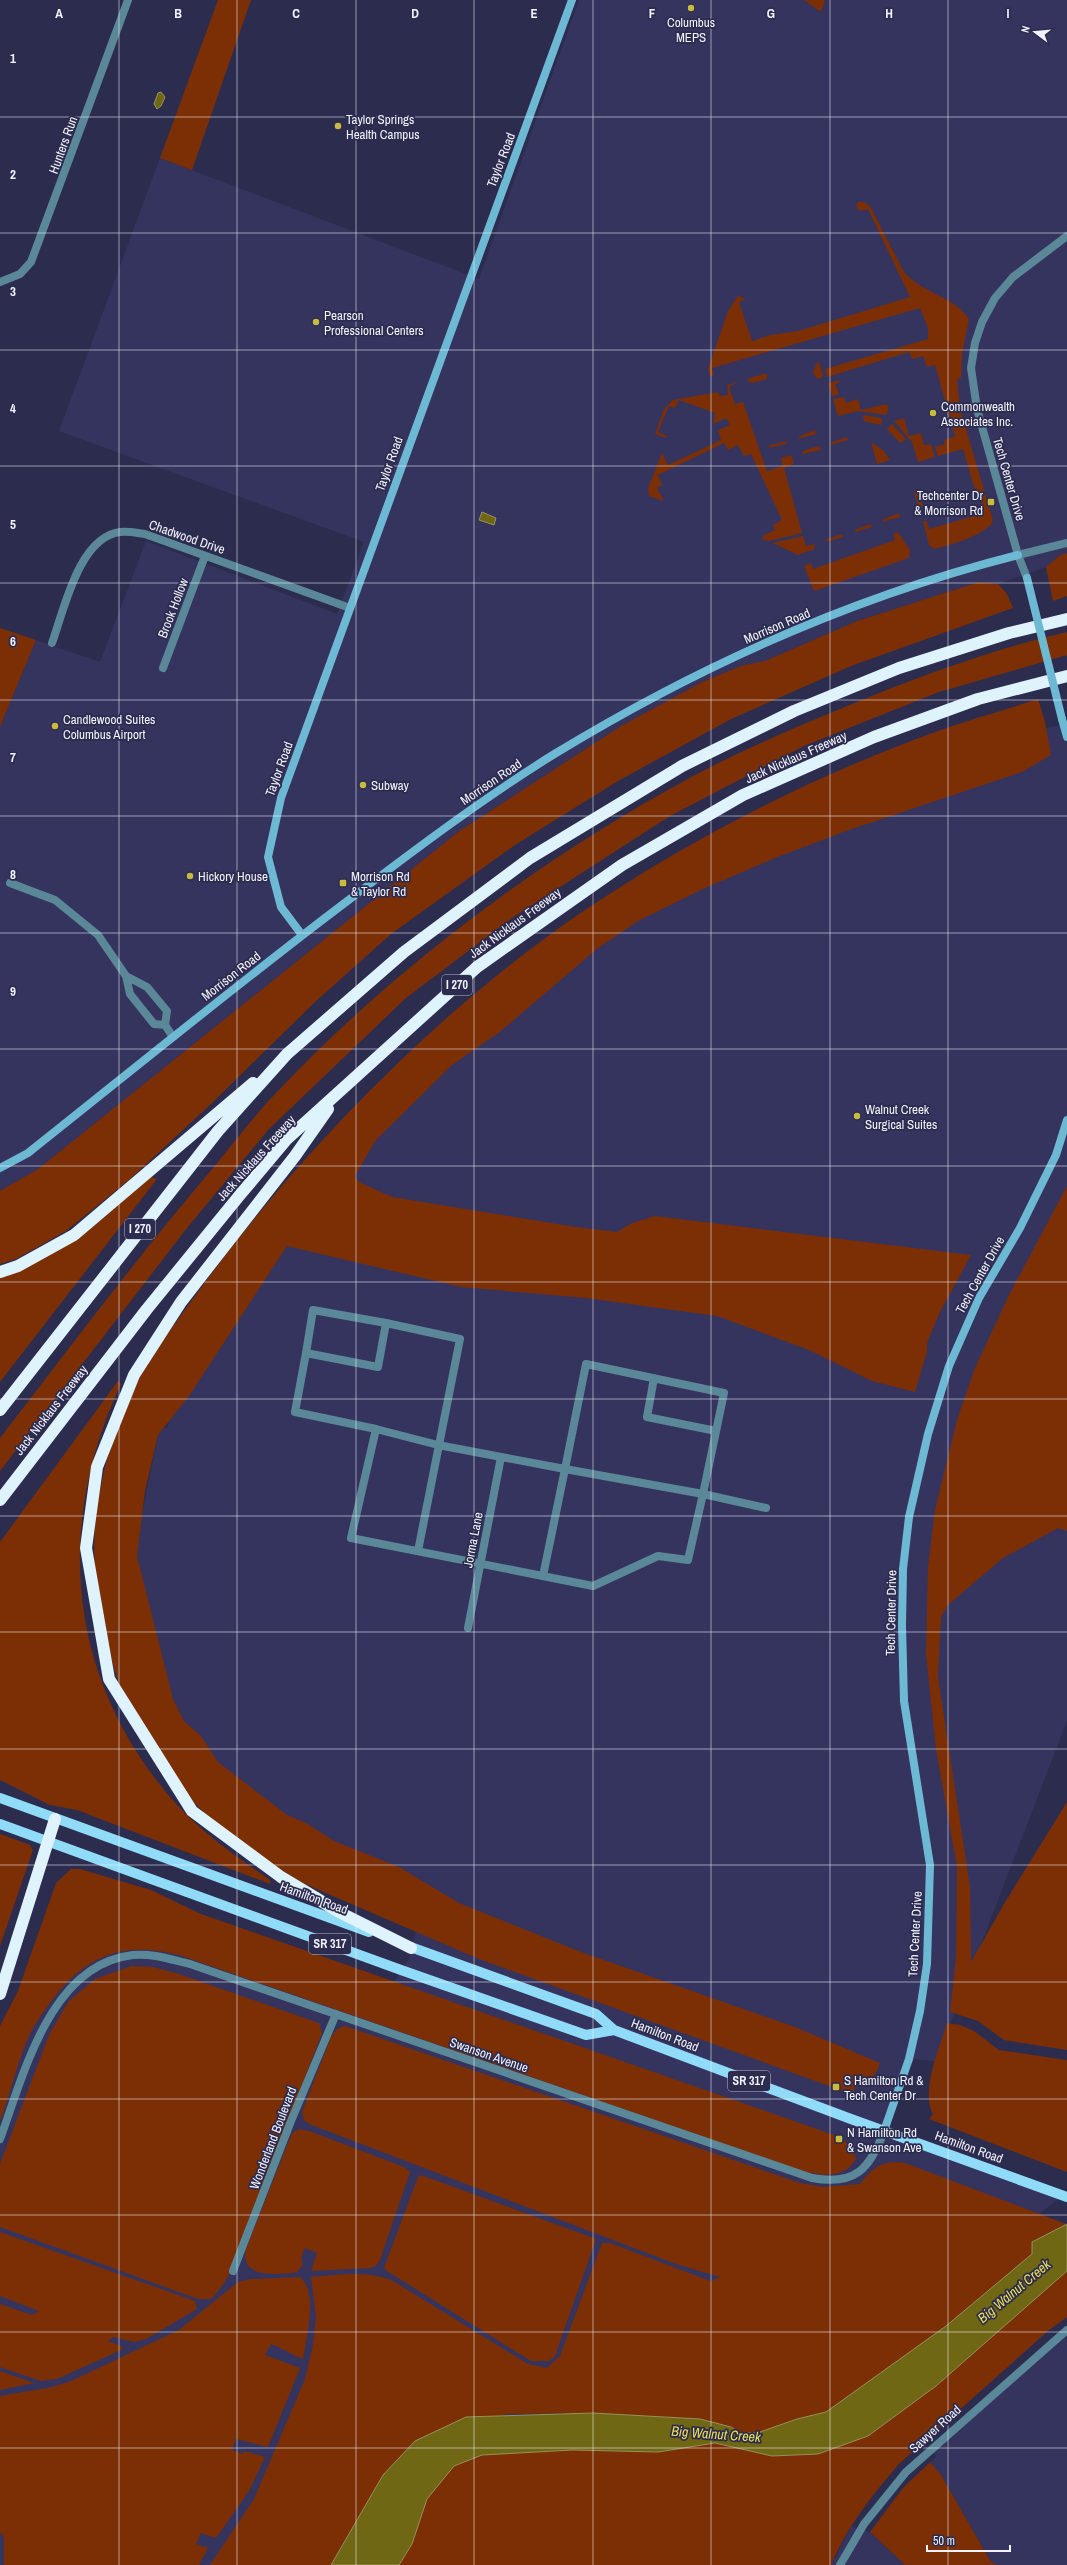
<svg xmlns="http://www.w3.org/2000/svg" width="1067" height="2565" viewBox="0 0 1067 2565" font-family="'Archivo Narrow',sans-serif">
	<rect width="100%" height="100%" fill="#2c2c4f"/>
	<!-- built -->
	<path fill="#35345e" d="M579,0H804L821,12L825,0H1067V553L1060,555L1046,567L998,584L979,582L857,621L765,661L744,665L704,681L621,726L458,832L38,1169L0,1191V727L36,640L100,662L146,541L337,614L364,542L59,431L160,158L479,279Z
		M1067,724V1721L936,2061L909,2059L884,2130L1063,2195L878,2344L614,2565H0V2046L84,1934L394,1982L409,1959L423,1905L227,1788L196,1732L184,1721L173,1699L133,1559L158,1435L163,1428H167L170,1418L277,1250L383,1113L561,951L983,741Z
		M1067,2330V2565H998L991,2562L941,2475L930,2462L937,2456L930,2449Z
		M851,2527L870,2532L905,2565H831Z"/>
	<!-- green -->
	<path fill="#7c2f05" d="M218,0H251L192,170L160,158Z
		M804,0H825L821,12Z
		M858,202H864L870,206L904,272C923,294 954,296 969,319L962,354L961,378L957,379L960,409L993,520C990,534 947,546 934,549L929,545L923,521H927L929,529L981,514L980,507L982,503L978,490L974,487L963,449L938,456L935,447L945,444L944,440L955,436L935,365L927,367L923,356L912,359L909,352L827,377L825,369L928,339V328L920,308L712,368L714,375L710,376L708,369L728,311L738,296L746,299L739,302L752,341L770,335L798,331L910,297L868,209L859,211L856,205Z
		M819,362L823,377L817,379L813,373L816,364Z
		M764,374H767V379L752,383L748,381L749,378Z
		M839,380L840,382L835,384L839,394L832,396L828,383Z
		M738,382L729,387L735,404L743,402L767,471L783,466L781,458L791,455L794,464L784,468L802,533L769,541L762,539L764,535L775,530L773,525L782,520L751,454L744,456L738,445L728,450L724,443L658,475L662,485L657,488L664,501L649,496L648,488L662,453L668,465L721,440L718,430L730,425L726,418L713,424L715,413L679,400L675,408L669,406L658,432L667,436L666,438L655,434L664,409L673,400L718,392L720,396L728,395L727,385Z
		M844,397L846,403L858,399L861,410L886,404L889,408L886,415L858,411L838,416L833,399Z
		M863,415L881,418L882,421L881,425L864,421Z
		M904,418L909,436L921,433L924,445L931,444L935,457L918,462L912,442L894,421Z
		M892,424L906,439L900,443L887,429Z
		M815,430L816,434L798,439L800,436Z
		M847,437L848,440L830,445L832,442Z
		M787,441L786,444L768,448L770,445Z
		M871,442L883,450L890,460L877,464Z
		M818,446L821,448L820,450L802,454L803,451Z
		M915,490H918L923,505L921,507L918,506L914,492Z
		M899,513L900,517L882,522L884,519Z
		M871,524L872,527L854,532L856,529Z
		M898,532L910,550L909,558L814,591L804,566L811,563L813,569L895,540L893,534Z
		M842,534L843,537L825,542L827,539Z
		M803,536L806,546L815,544L814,549L798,555L773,543Z
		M1067,553V596L1053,601L1046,567L1060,555Z
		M979,582L998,584L1007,594L1013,608L851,666L731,719L618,781L515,845L391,934L315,1002L212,1103L129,1180L66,1231L16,1259L0,1264V1191L38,1169L458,832L621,726L704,681L744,665L765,661L857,621Z
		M0,628L36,640L0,727Z
		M1067,632V655L939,692L804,746L670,816L512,918L406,998L268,1130L187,1228L0,1471V1438C70,1347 139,1255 213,1168C234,1143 253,1117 275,1094C396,966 541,858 695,775C746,748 799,726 852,704C922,675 993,649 1067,632Z
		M1038,699L1045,722L1051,755L1022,772L846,831L775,858L705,888L638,921L598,948L501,1031L452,1065L375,1141L355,1176L359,1182L392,1197L576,1227L617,1232L632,1223L655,1216L971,1255L939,1314L927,1343V1352L915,1392L872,1381L809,1350L717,1316L586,1298L461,1287L287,1246L189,1396L158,1435L145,1491L137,1556L173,1699L184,1721L201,1736L218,1762L287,1815L306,1823L334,1841L399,1867L459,1903L581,1952L795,2027L880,2063C875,2078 869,2084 854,2087V2095L479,1959L305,1884C262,1861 219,1831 186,1794C173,1779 164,1760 153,1743C144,1728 134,1713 126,1698C113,1674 109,1648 105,1622C102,1605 97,1588 95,1570C91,1522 102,1469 118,1424C135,1377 166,1336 195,1296C296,1156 436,1012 579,914C691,838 811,777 938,731C971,719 1005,710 1038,699Z
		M151,1177L157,1179L0,1382V1278L45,1258L90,1229Z
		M1067,1186V1531L1058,1528L1003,1558L948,1605L941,1617L938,1677L970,1887L971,1962L1004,1904L1067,1802V2050L1004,2040L978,2021L950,2012L956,1957L957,1867L936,1749L926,1654L928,1567L935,1510L957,1420L975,1368L1009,1295Z
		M118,1381L121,1384C52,1530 69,1685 178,1806C205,1835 238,1858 270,1880V1884L77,1810L50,1805L0,1780V1542Z
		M0,1834L30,1845L33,1850L0,1946Z
		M71,1869H80L151,1890L201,1914L834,2135C843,2140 855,2146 856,2159C844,2179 822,2176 802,2171L182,1956C124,1940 85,1955 50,2003C43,2013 35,2023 30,2034C17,2061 11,2093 0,2121V2026L18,1991L56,1883Z
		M132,1966L153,1967L179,1974L319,2023L322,2033L237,2253C234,2271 223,2286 211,2299H198L0,2227V2164L49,2035L68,2002L95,1979Z
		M947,2023L960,2025L974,2031L999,2050L1067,2060V2172L929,2119L933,2114C920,2091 940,2047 947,2023Z
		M345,2026L800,2183L823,2187L860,2184C873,2167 882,2160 905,2163L1066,2224L1032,2242V2254L946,2326L826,2412L797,2419L757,2433H740L731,2427L700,2419L593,2413L507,2414L415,2441L383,2475L331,2565H210L254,2499L305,2379L313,2345L316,2317L311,2277C339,2275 367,2270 393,2281L528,2364L547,2368L560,2356L602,2243H610L705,2279L711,2281L720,2277L676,2264L309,2124L304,2120L302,2112L331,2037L337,2029Z
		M300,2129L312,2132L404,2167L410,2172L380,2260L376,2266L370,2268L311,2271L317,2253L305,2248L301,2259L303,2264L298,2271L294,2273C275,2274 240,2279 246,2249L292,2133Z
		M421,2175L596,2239L555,2356L549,2361H531L387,2271L384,2268L418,2177Z
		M0,2232L195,2301L197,2309L146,2339L134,2342L113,2337L108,2341L123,2347L121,2350L57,2379L41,2381L0,2367V2304L32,2315L39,2311L0,2296Z
		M1067,2271V2317L1049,2330L899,2464C873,2494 846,2528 831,2565H399L412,2544L427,2499L454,2466L482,2455L573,2450L658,2452L715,2443L772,2456L818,2454L868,2436L936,2386Z
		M300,2277C319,2293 306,2338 303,2359C291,2355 283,2348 271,2344L265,2355L300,2368L268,2447L236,2439L232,2450L243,2454L244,2451L265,2457L249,2491L216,2538L201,2533L196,2544L208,2548L199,2565H4V2538L0,2532V2396L48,2388L69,2382L160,2339L179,2330L238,2282L251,2279Z
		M0,2371L34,2383L0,2390Z
		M930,2462L941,2475L991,2562L998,2565H905L870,2532L903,2488Z"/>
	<!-- water -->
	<path fill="#706714" stroke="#97915a" d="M161,92L165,97L161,106L157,109L154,104L158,93Z
		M482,512L496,518L494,525L479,520Z
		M1067,2224V2271L936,2386L868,2436L818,2454L772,2456L715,2443L658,2452L573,2450L482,2455L454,2466L427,2499L412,2544L399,2565H331L383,2475L415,2441L466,2417L593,2413L700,2419L731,2427L740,2433H757L797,2419L826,2412L946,2326L1032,2254V2242Z"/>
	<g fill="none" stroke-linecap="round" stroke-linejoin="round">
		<!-- minor -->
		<path stroke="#5a8898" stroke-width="8" d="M0,282L20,274L31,262L128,0
			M1018,555L977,409L971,368L975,343L982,322L995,298L1013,277L1067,236
			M52,643C64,610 79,537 120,532C128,531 137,533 145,534L350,608
			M163,668L205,556
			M10,883L55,900L98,935L126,976L130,994L154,1024L165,1025
			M126,976L147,987L167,1011L165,1025L173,1037
			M386,1323L313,1310L306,1353L378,1367L386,1323L460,1339L418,1551
			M306,1353L295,1412L376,1429
			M586,1364L724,1393L703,1494L565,1469Z
			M654,1378L647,1417L716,1431
			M543,1576L565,1469L438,1445L376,1429L351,1538L593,1586L658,1556L688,1560L703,1494L766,1508
			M468,1628L501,1457
			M0,2139C24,2074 50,1964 133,1955C153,1953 172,1960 190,1964L812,2178C855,2186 870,2169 884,2131
			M233,2271L291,2121L336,2014"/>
		<!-- tertiary -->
		<path stroke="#5a8898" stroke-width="8" d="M1027,578L1018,555L1067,543
			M840,2565L864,2524L906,2472L1067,2330"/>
		<!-- secondary -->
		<path stroke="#6db9d4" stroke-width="8" d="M1062,719L1067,737
			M302,935L281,907L268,857L281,798L572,0
			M0,1168L28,1153C135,1068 241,981 350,899C417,848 485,797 556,753C699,666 856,596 1018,555
			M884,2131L909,2059L920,2011L927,1964L930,1865L904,1701L902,1626L903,1569L909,1517L928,1434L949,1366L979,1298L1020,1228L1056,1155L1067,1120"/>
		<!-- primary -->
		<path stroke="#90dcf8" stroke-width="10" d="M0,1798L369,1932
			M0,1824L401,1970L586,2035L614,2030
			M405,1945L596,2014L614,2030L851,2119L1067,2197"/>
		<!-- motorway -->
		<path stroke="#def3fb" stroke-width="12" d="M328,1109L295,1156L181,1302L134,1375L97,1467L86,1548L109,1679L192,1811L281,1877L341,1913L411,1948
			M0,1272L18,1266L74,1235L253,1083
			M0,1410L218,1131L287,1054L404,952L530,858L682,766L794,711L899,668L1009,633L1067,619
			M0,1500L147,1309L239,1196L287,1139L477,967L622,865L743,795L874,737L978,699L1067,676
			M0,1994L55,1819"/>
		<!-- secondary-bridge -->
		<path stroke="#6db9d4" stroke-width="8" d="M1027,578L1062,719"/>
	</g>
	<!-- grid -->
	<path fill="none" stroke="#f1f2fc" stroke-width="1" stroke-opacity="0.55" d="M119,0V2565M237,0V2565M356,0V2565M474,0V2565M593,0V2565M711,0V2565M830,0V2565M948,0V2565M0,117H1067M0,233H1067M0,350H1067M0,466H1067M0,583H1067M0,700H1067M0,816H1067M0,933H1067M0,1049H1067M0,1166H1067M0,1282H1067M0,1399H1067M0,1516H1067M0,1632H1067M0,1749H1067M0,1865H1067M0,1982H1067M0,2099H1067M0,2215H1067M0,2332H1067M0,2448H1067"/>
	<!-- markers -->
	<g fill="#c9bb3b" stroke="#2c2c4f" stroke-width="1.5">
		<circle cx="691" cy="8" r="4"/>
		<circle cx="338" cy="126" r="4"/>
		<circle cx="316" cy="322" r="4"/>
		<circle cx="933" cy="413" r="4"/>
		<rect x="987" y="498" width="8" height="8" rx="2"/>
		<circle cx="55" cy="726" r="4"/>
		<circle cx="363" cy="785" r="4"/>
		<circle cx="190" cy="876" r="4"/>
		<rect x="339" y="879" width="8" height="8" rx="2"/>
		<circle cx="857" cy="1116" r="4"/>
		<rect x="832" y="2083" width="8" height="8" rx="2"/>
		<rect x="835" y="2135" width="8" height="8" rx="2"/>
	</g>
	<g text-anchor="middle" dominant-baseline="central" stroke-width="3.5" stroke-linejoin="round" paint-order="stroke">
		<!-- shield labels -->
		<g fill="#2c2c4f" stroke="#b6b7c8" stroke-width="1">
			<rect x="442" y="975" width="30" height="20" rx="3"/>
			<rect x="125" y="1219" width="30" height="20" rx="3"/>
			<rect x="309" y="1934" width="42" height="20" rx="3"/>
			<rect x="728" y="2071" width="42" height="20" rx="3"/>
		</g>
		<g font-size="12" font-weight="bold" fill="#f1f2fc">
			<text x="457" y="985">I 270</text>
			<text x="140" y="1229">I 270</text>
			<text x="330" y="1944">SR 317</text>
			<text x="749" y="2081">SR 317</text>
		</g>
		<!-- poi labels -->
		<g font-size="13" fill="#f1f2fc" stroke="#2c2c4f" text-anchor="start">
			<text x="691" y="22" text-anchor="middle">Columbus<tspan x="691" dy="15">MEPS</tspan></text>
			<text x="346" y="119">Taylor Springs<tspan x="346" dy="15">Health Campus</tspan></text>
			<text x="324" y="315">Pearson<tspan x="324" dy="15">Professional Centers</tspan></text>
			<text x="941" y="406">Commonwealth<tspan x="941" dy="15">Associates Inc.</tspan></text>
			<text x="983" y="495" text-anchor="end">Techcenter Dr<tspan x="983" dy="15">&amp; Morrison Rd</tspan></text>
			<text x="63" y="719">Candlewood Suites<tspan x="63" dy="15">Columbus Airport</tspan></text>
			<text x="371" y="785">Subway</text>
			<text x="198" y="876">Hickory House</text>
			<text x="351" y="876">Morrison Rd<tspan x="351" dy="15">&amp; Taylor Rd</tspan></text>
			<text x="865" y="1109">Walnut Creek<tspan x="865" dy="15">Surgical Suites</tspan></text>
			<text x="844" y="2080">S Hamilton Rd &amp;<tspan x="844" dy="15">Tech Center Dr</tspan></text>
			<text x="847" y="2132">N Hamilton Rd<tspan x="847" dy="15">&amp; Swanson Ave</tspan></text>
		</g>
		<!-- street labels -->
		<g font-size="13" fill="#f1f2fc" stroke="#2c2c4f">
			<text transform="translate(63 145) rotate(-70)">Hunters Run</text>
			<text transform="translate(501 160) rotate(-69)">Taylor Road</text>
			<text transform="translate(389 464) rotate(-70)">Taylor Road</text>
			<text transform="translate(1009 479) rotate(74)">Tech Center Drive</text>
			<text transform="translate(187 537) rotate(19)">Chadwood Drive</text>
			<text transform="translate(173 608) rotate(-69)">Brook Hollow</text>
			<text transform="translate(777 626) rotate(-23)">Morrison Road</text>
			<text transform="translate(796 757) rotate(-24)">Jack Nicklaus Freeway</text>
			<text transform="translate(279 769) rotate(-70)">Taylor Road</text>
			<text transform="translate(491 782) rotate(-34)">Morrison Road</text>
			<text transform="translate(515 923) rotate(-36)">Jack Nicklaus Freeway</text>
			<text transform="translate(231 976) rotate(-38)">Morrison Road</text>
			<text transform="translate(256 1158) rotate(-48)">Jack Nicklaus Freeway</text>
			<text transform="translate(980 1275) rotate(-61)">Tech Center Drive</text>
			<text transform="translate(51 1410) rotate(-52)">Jack Nicklaus Freeway</text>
			<text transform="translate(473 1540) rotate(-79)">Jorma Lane</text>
			<text transform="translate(891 1613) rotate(-89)">Tech Center Drive</text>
			<text transform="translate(314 1898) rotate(20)">Hamilton Road</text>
			<text transform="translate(915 1934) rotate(-87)">Tech Center Drive</text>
			<text transform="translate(665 2035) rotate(21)">Hamilton Road</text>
			<text transform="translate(489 2055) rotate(19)">Swanson Avenue</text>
			<text transform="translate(273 2138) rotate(-69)">Wonderland Boulevard</text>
			<text transform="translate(969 2147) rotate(20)">Hamilton Road</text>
			<text transform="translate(935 2429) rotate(-42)">Sawyer Road</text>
		</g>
		<!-- water labels -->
		<g font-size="14" font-style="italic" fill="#eedf58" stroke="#2c2c4f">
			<text transform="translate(1014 2291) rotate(-40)">Big Walnut Creek</text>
			<text transform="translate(716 2434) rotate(4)">Big Walnut Creek</text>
		</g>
	</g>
	<g font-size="13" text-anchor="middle" font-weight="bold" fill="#f1f2fc" stroke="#2c2c4f" stroke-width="3.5" stroke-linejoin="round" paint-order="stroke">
		<text x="59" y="18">A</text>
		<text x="178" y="18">B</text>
		<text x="296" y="18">C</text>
		<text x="415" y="18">D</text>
		<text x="534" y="18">E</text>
		<text x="652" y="18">F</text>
		<text x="771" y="18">G</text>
		<text x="889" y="18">H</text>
		<text x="1008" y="18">I</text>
		<text x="13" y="63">1</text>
		<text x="13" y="179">2</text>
		<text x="13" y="296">3</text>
		<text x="13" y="413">4</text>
		<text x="13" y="529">5</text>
		<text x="13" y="646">6</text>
		<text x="13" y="762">7</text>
		<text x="13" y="879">8</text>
		<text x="13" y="996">9</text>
	</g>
	<!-- north arrow -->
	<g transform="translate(1035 32) rotate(286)" stroke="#2c2c4f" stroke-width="3" paint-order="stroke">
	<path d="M0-3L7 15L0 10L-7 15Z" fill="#f1f2fc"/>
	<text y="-6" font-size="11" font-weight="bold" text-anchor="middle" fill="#f1f2fc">N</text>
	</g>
	<!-- scale -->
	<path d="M927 2545v6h83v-6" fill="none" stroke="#f1f2fc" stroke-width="2"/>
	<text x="933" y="2545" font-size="12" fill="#f1f2fc" stroke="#2c2c4f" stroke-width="3" paint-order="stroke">50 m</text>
</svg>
